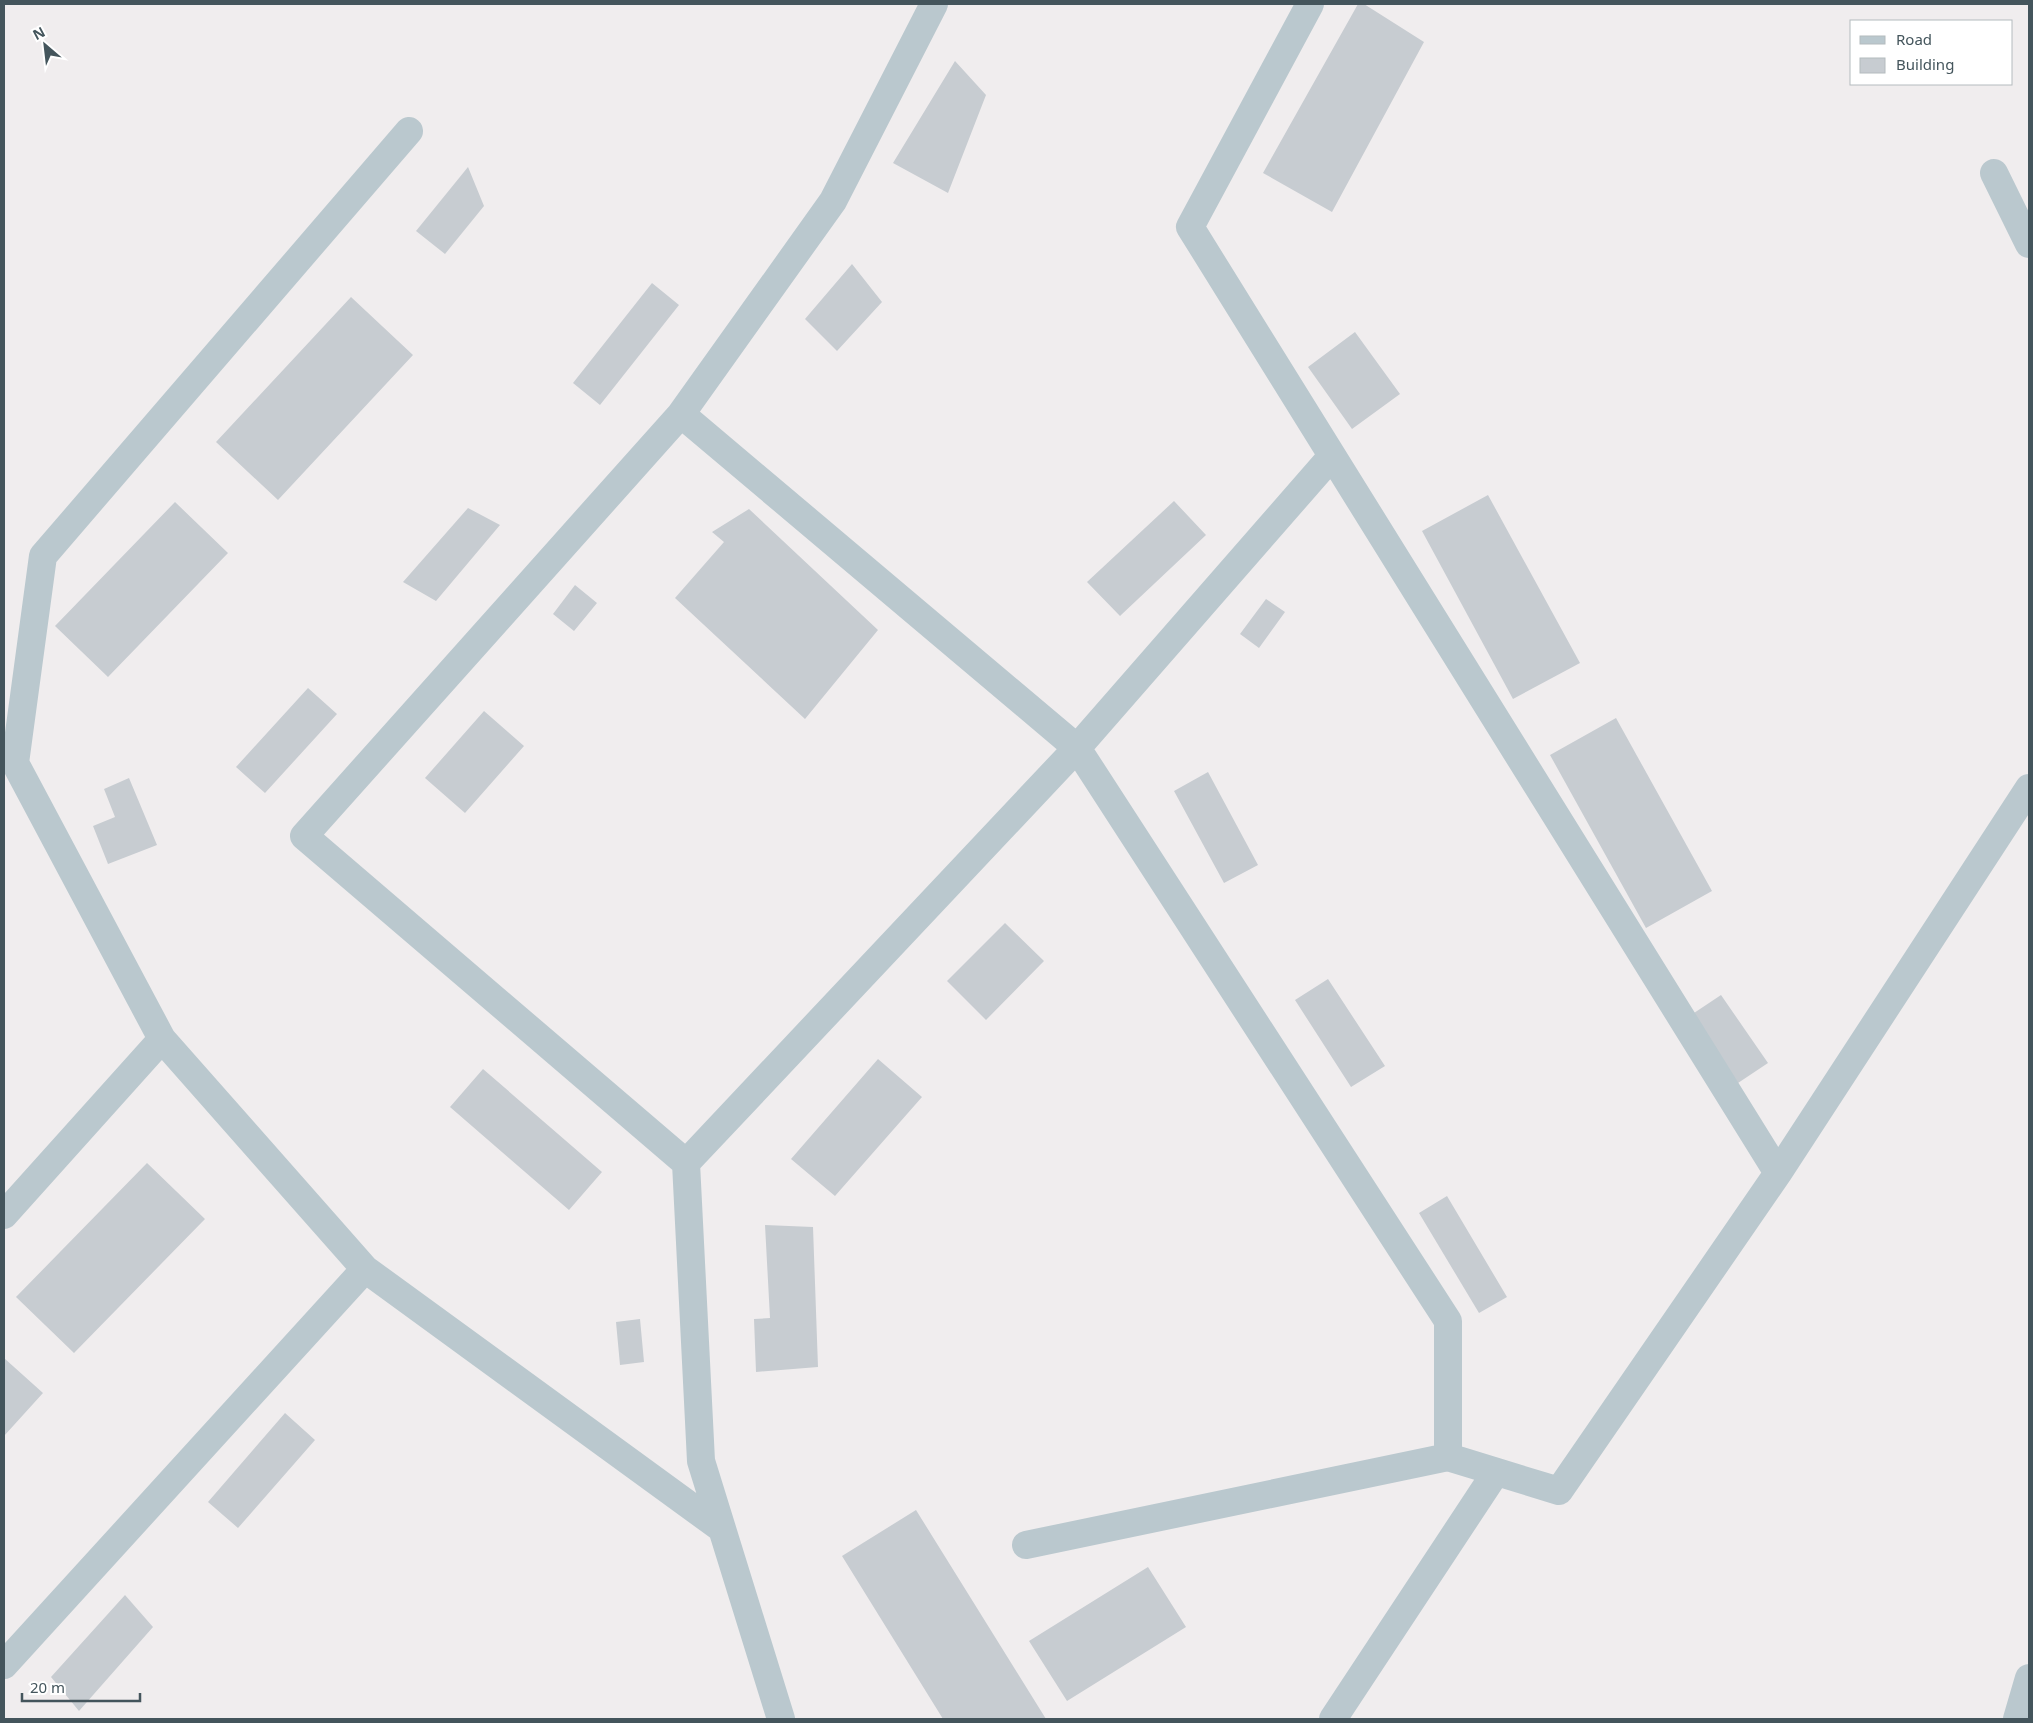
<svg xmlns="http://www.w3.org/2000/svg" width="2033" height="1723" viewBox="0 0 2033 1723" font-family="'Noto Sans',sans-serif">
	<rect width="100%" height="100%" fill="#f0edee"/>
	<!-- building -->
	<path fill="#c7ccd1" d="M1358,4H1364L1424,42L1332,212L1263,173Z
		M955,61L986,95L948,193L893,163Z
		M468,167L484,206L445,254L416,231Z
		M852,264L882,302L837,351L805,319Z
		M652,283L679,305L600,405L573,383Z
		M351,297L413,355L278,500L216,442Z
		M1355,332L1400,394L1352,429L1308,367Z
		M1488,495L1580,663L1513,699L1422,531Z
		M1174,501L1206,535L1120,616L1087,582Z
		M175,502L228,553L108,677L55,626Z
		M468,508L500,525L436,601L403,582Z
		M749,509L878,630L805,719L675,598L724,542L712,532Z
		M575,585L597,603L574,631L553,614Z
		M1266,599L1285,612L1259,648L1240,634Z
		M308,688L337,714L265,793L236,767Z
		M484,711L524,746L465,813L425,778Z
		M1616,718L1712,891L1646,928L1550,755Z
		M1208,772L1258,865L1224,883L1174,791Z
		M129,778L157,845L108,864L93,826L115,817L104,789Z
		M1005,923L1044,961L986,1020L947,981Z
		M1328,979L1385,1066L1351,1087L1295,1000Z
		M1721,995L1768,1063L1738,1083L1691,1015Z
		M878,1059L922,1097L835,1196L791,1159Z
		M483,1069L602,1172L569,1210L450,1107Z
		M147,1163L205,1219L74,1353L16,1297Z
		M1447,1196L1507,1297L1479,1313L1419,1213Z
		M765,1225L813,1227L818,1367L756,1372L754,1319L770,1318Z
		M640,1319L644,1362L620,1365L616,1322Z
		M4,1358L43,1393L4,1436Z
		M285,1413L315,1440L238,1528L208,1502Z
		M916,1510L1046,1719H943L842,1556Z
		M1148,1567L1186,1627L1067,1701L1029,1641Z
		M125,1595L153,1627L79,1711L51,1677Z"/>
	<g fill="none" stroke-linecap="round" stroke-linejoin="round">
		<!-- minor -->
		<path stroke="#bac8ce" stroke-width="28" d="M1310,4L1190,227L1778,1173L2029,788
			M1994,173L2029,244
			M681,414L833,201L934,4
			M1332,456L1077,748L1448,1321V1457
			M686,1163L304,836L681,414L1077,748L686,1163L701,1461L781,1719
			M4,1215L162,1039
			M365,1269L162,1039L15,763L43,556L409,131
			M1026,1545L1448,1457L1559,1491L1778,1173
			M4,1665L365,1269L722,1529
			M1333,1719L1496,1472
			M2017,1719L2029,1678"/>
	</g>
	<!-- border -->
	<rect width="2033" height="1723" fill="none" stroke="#44555c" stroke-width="10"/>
	<!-- legend -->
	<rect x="1850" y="20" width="162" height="65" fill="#ffffff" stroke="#b4bbbe"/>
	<rect x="1860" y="36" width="25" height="8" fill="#bac8ce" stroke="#b4bbbe"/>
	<text x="1896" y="45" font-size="15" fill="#44555c">Road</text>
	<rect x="1860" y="58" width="25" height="15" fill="#c7ccd1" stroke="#b4bbbe"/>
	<text x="1896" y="70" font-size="15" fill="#44555c">Building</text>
	<!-- north arrow -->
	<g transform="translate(45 45) rotate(332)" stroke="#ffffff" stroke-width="4" paint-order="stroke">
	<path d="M0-4L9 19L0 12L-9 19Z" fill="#44555c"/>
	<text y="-8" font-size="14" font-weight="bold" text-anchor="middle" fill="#44555c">N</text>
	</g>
	<!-- scale -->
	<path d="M22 1693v8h118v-8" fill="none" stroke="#44555c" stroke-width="2.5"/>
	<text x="30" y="1693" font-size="15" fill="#44555c" stroke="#ffffff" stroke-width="4" paint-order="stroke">20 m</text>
</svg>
